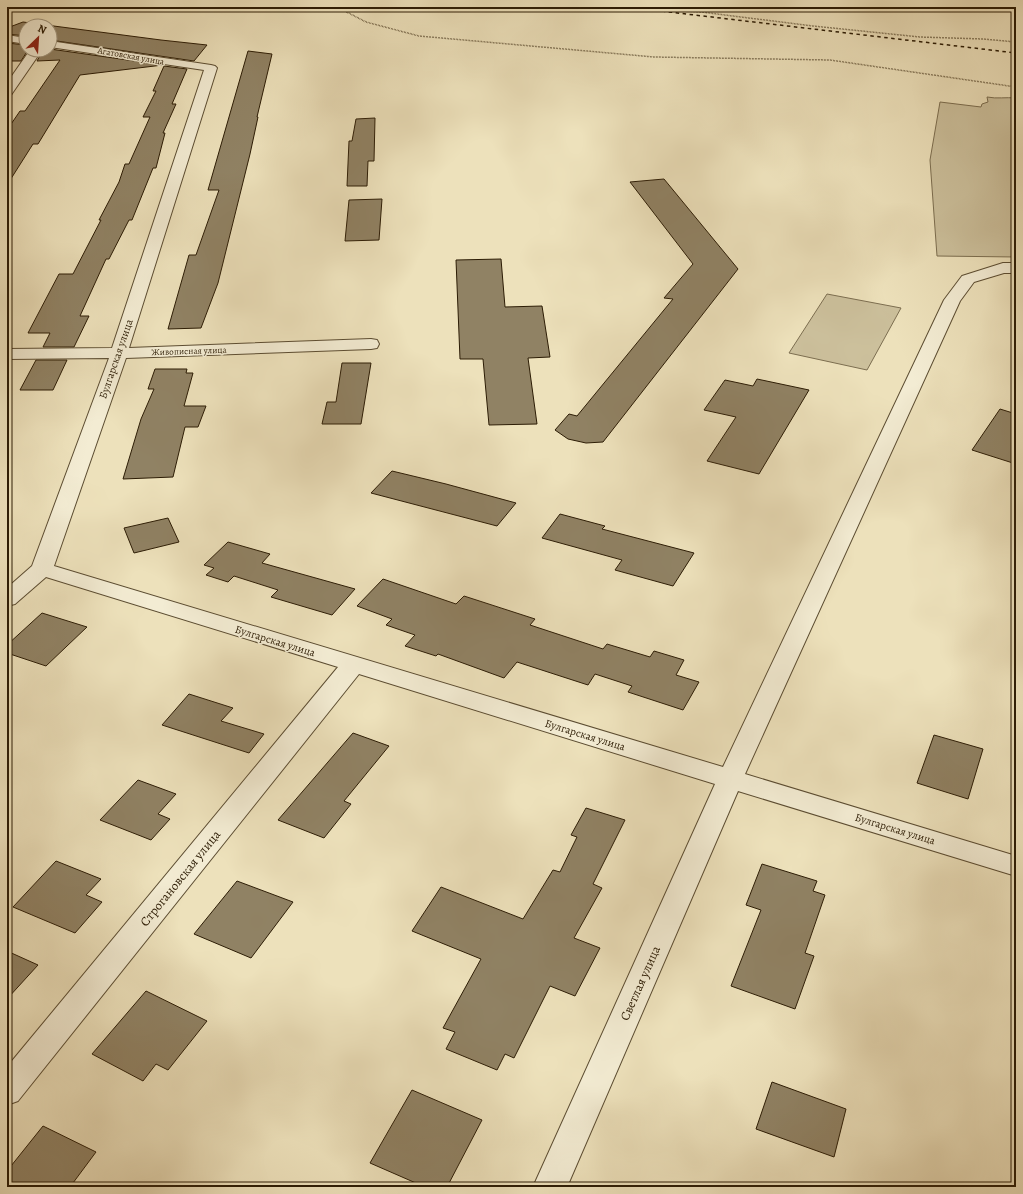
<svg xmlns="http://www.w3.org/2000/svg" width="1023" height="1194" viewBox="0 0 1023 1194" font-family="Alegreya,serif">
	<rect width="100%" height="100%" fill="#ede1bb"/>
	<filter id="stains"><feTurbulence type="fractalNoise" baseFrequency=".005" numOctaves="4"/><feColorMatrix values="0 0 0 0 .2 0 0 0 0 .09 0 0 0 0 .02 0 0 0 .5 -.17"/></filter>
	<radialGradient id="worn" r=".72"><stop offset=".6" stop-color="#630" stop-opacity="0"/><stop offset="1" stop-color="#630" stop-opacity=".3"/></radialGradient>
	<!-- green -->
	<path fill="#ccc09c" stroke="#7c6e50" d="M987,97C997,99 1006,97 1016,98V257L937,256L930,160L940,102L981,107L982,104L988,102Z
		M827,294L901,308L867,370L789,353Z"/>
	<!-- building -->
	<path fill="#908264" stroke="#2c1c05" d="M23,22L161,40L207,45L194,61L50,40V26H26V36L7,34V28Z
		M7,43L26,45V50H28L21,61H7Z
		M50,49L163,65L80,75L38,144H33L7,185V130L20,111H25L60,60L37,61L43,50H50Z
		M248,51L272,54L257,117H258L250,154L218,283L201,328L168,329L189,255H196L219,190H208Z
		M164,66L187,69L172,104H176L163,133H165L156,168H153L132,220H129L109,259H106L80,316H89L74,347H43L50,333H28L59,274H73L101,220H99L119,182L125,164H129L150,117H143L156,91H153Z
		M375,118L374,161H368L367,186H347L349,141H352L356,119Z
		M664,179L738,269L603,442L586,443L568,439L555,430L569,414L577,416L673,299L664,298L693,264L630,182Z
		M382,199L379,240L345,241L349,200Z
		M501,259L505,307L542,306L550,357L528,358L537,424L489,425L483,359H460L456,260Z
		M36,360H67L53,390H20Z
		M342,363H371L361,424H322L327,402H336Z
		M155,369H187L186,373H193L184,406H206L198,427H185L173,477L123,479L141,419L154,389H148Z
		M757,379L809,390L759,474L707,461L736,417L704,410L725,380L753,386Z
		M1000,409L1016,414V464L972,450Z
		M392,471L446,484L516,503L497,526L371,493Z
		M560,514L605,526L602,529L694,553L673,586L615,570L622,560L542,538Z
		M168,518L179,542L134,553L124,528Z
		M228,542L270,554L262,563L355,589L332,615L271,597L278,590L234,576L228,582L206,575L214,568L204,565Z
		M383,579L456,604L464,596L535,619L530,625L603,649L607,644L650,657L654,651L684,660L676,675L699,682L683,710L628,692L632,686L595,674L588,685L517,662L504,678L438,654L436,656L405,646L415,635L386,625L392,619L357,606Z
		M42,613L87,627L46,666L7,653V645Z
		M189,694L233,708L221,721L264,734L249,753L162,725Z
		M353,733L389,746L344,801L351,804L324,838L278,820Z
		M934,735L983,749L968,799L917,783Z
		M138,780L176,794L158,814L170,819L151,840L100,820Z
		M586,808L625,820L593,884L602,888L574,938L600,948L575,996L550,986L514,1058L505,1054L497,1070L446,1049L455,1032L443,1028L481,959L412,931L441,887L523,919L553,870L560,872L577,837L571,835Z
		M56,861L101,879L86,895L102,902L75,933L13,907Z
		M762,864L817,881L813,891L825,895L805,953L814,956L795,1009L731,986L761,910L746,905Z
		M237,881L293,902L251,958L194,934Z
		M7,951L38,965L7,999Z
		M146,991L207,1021L168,1070L156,1064L143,1081L92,1054Z
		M772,1082L846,1109L834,1157L756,1129Z
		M412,1090L482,1120L447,1187H425L370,1163Z
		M43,1126L96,1152L70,1187H7V1171Z"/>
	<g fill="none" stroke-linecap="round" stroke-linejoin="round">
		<defs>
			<path id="street" d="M7,35L26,38V44L7,41Z
				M50,41L211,65L215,66L217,68L129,348L371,339L377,340L379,344L377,348L371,349L126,358L54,566L723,767L944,300L962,276L1003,263H1016V273H1004L974,282L960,301L745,774L1016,856V876L738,791L567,1187H533L715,784L359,674L18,1101L7,1105V1067L338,667L46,577L15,604L7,606V588L32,566L109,358L7,359V349L112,348L204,70L50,47Z
				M30,50H42L11,95L7,96V83Z"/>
		</defs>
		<!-- street casing -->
		<use href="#street" stroke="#5c4d32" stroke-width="2"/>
		<!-- path -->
		<path stroke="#2c1c05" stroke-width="1.5" stroke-dasharray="0.5 1" stroke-linecap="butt" d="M337,7L366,22L419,36L654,57L830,60L1016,87
			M662,7L671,10L701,12L813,26L920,37L983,39L1016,42"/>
		<!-- street -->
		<use href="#street" fill="#f3ecd3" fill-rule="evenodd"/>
		<!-- rail -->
		<path stroke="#2c1c05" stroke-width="1.5" stroke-dasharray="3.5 3.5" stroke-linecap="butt" d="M627,7L1016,53"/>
	</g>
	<g text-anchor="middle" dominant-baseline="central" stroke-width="3" stroke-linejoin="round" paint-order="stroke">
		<!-- far-street labels -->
		<g font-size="9" fill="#2c1c05" stroke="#f3ecd3">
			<text transform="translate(131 56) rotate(10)">Агатовская улица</text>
			<text transform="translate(189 351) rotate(-2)">Живописная улица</text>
		</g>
		<!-- street labels -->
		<g font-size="11" fill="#2c1c05" stroke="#f3ecd3">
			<text transform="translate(116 359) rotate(-71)">Булгарская улица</text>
			<text transform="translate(275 641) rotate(17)">Булгарская улица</text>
			<text transform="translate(585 735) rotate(17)">Булгарская улица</text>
			<text transform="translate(895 829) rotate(17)">Булгарская улица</text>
		</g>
		<!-- near-street labels -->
		<g font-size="13" fill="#2c1c05" stroke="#f3ecd3">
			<text transform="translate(180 878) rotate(-51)">Строгановская улица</text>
			<text transform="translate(640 983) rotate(-66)">Светлая улица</text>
		</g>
	</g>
	<!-- margin -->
	<rect width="1023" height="1194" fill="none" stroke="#ede1bb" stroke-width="24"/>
	<rect x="8" y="8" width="1007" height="1178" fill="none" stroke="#2c1c05" stroke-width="2"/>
	<rect x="12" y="12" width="999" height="1170" fill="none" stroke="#2c1c05"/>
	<!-- north arrow -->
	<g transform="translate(38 38) rotate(25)"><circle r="19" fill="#f3ecd3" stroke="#a39981"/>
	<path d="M0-3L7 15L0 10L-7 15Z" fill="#8f2418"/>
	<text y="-6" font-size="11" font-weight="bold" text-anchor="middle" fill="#2c1c05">N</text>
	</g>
	<rect width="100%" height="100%" filter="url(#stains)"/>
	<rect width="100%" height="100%" fill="url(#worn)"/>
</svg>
